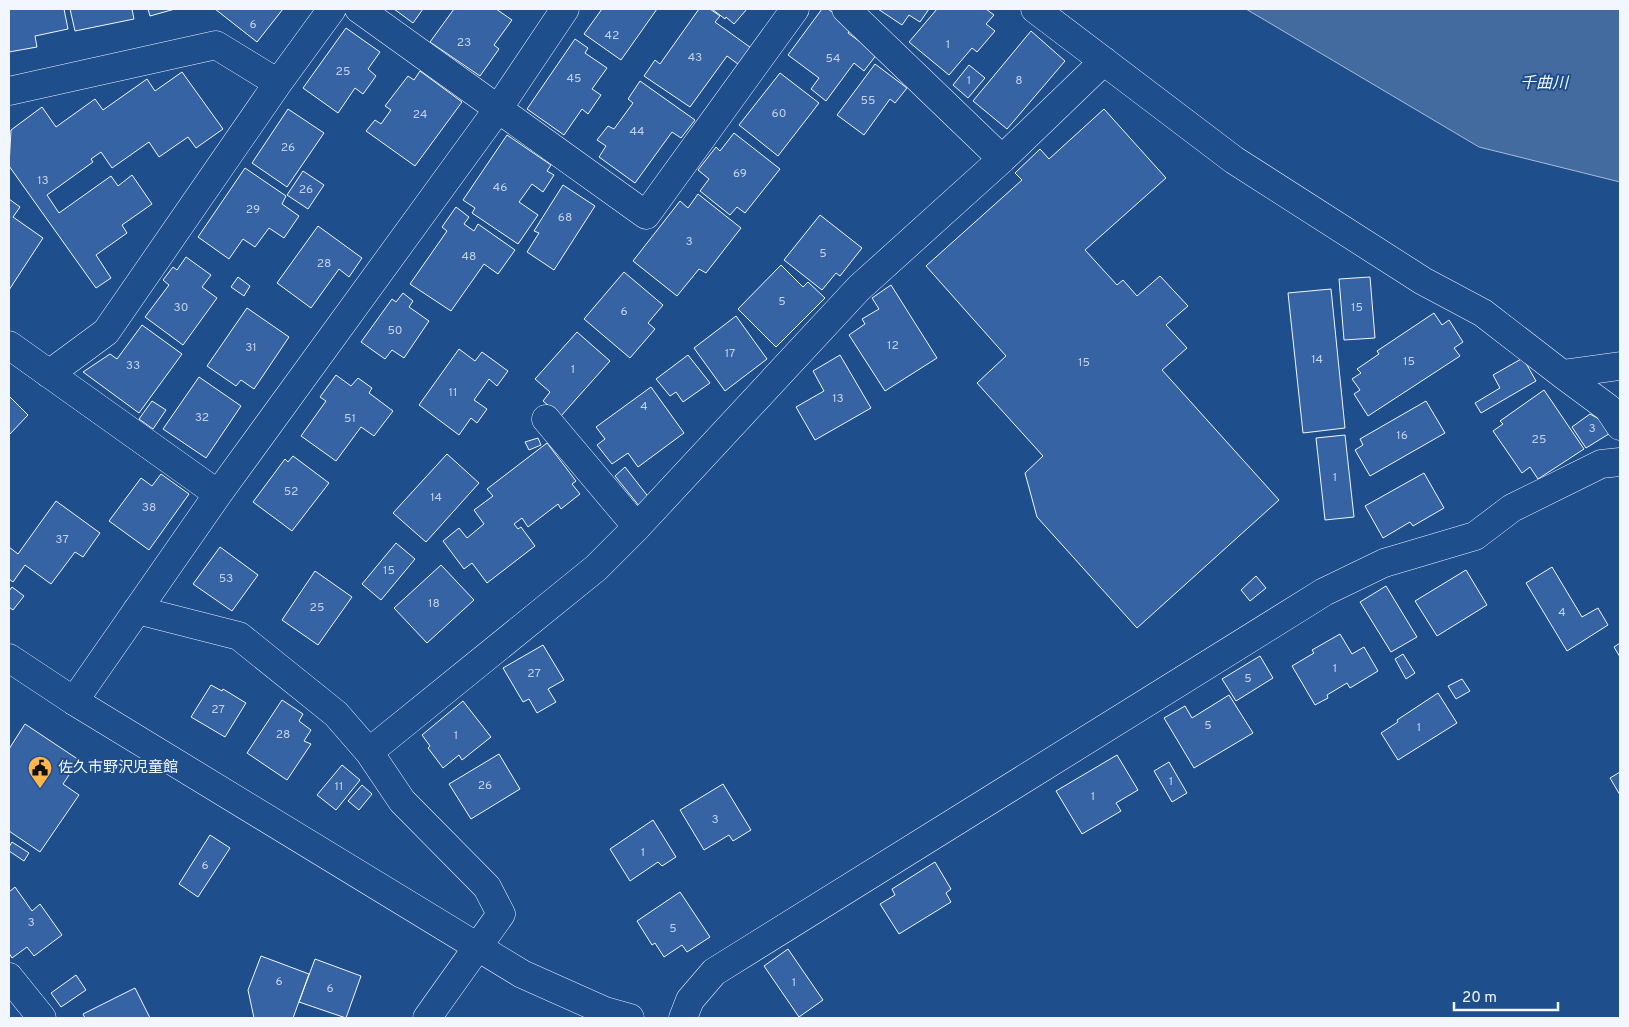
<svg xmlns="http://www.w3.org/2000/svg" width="1629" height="1027" viewBox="0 0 1629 1027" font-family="Overpass,'Noto Sans JP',sans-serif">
	<rect width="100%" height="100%" fill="#1f4e8c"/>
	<!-- water -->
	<path fill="#446ba0" stroke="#a8bbd7" d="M1246,9H1620V182L1479,147Z"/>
	<!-- building -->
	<path fill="#3563a3" stroke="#f2f6ff" d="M9,9H64L68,29L35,36L37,47L9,52Z
		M70,9H132L134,19L75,31Z
		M148,9H175L150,16Z
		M215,9H283L257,42Z
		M394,9H423L413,23Z
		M454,9H496L512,20L494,45L499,49L480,76L430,42Z
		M602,9H657L621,60L584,34Z
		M699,9H710L720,16L715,22L754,50L742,67L727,56L690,107L644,76L655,60L660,64Z
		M712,9H747L734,24L726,17L725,19Z
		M822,9H828L852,27L848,33L877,54L864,71L854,63L826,101L811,89L819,78L788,55Z
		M878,9H929L920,22L909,15L902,25Z
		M937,9H986L994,15L986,24L995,31L977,52L972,48L949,75L909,42Z
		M346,28L380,52L368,69L376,76L363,94L355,88L338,113L303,88Z
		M1031,31L1065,61L1007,129L973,101Z
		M575,39L588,48L585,53L607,68L592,89L601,95L588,114L582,109L564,135L527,109Z
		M875,64L907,88L895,103L890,99L864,135L837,115Z
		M969,65L985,78L968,98L953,85Z
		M420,71L462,102L415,166L366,131L375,120L381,124L391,110L385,106L408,76L414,80Z
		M182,72L223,129L196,148L188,137L159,157L149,142L112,168L101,152L91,159L93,162L47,195L59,213L111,176L118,186L132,175L152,204L122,225L127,233L96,255L111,278L96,288L9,166L11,130L42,107L56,127L95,99L103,110L147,79L155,91Z
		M780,73L819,103L778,156L739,125Z
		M640,81L695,120L681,138L672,132L635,183L599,157L606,146L597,140L608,126L614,129L633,103L628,99Z
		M288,109L324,133L287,187L252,163Z
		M1104,109L1166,178L1085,250L1117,285L1123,280L1137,296L1160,276L1188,306L1166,325L1187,348L1162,370L1279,500L1137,628L1037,517L1025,473L1043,456L977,383L1006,356L926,266L1022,180L1015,173L1040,149L1049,159Z
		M734,133L780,169L745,213L737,207L730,215L700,191L709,179L698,170L716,147L720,151Z
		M507,135L551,165L547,171L554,175L543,192L532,184L519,202L538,215L518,244L472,213L475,208L463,200Z
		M245,168L286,196L282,204L299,216L284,238L269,228L255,247L243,239L229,259L198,237Z
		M303,171L324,185L308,209L287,195Z
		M563,185L595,206L554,270L527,252L539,233L534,231Z
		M698,194L741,228L706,273L699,269L677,296L633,261L680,201L688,208Z
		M9,199L20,207L13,217L43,238L9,290Z
		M456,207L469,217L464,224L474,231L478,224L515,250L498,274L484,264L451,311L410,284L447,231L442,227Z
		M820,215L862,248L840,276L836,273L822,290L784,260Z
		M318,226L362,258L349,277L339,269L311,308L277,283Z
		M186,257L211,275L202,287L217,298L183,345L145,317L169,285L163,280L173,267L177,270Z
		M781,265L803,287L808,282L825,298L776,347L738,309Z
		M624,272L663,305L648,323L655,329L630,358L584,319Z
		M238,277L250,286L244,296L231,287Z
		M1370,277L1375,338L1344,340L1339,279Z
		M891,285L937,358L885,391L849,335L865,324L862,319L879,309L872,298Z
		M1331,289L1345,428L1303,433L1288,293Z
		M403,293L413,301L409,307L429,321L404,358L392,350L385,359L361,342L392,299L396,302Z
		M247,308L289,337L254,389L241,380L236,386L207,366Z
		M1434,313L1442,325L1449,320L1463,342L1454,348L1460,356L1368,416L1354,394L1360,390L1352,379L1361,373L1357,369L1379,354L1377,351Z
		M736,316L767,359L725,391L694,348Z
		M142,325L182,354L139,413L83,372L110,354L117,359Z
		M577,332L610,361L561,416L543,401L550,392L535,379Z
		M459,349L475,361L482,352L508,371L497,386L489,379L474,400L487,409L477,423L471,418L459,435L419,405Z
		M688,355L710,383L683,402L676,392L670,396L656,379Z
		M840,355L871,408L815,440L796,407L824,391L813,371Z
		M1523,358L1536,381L1481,413L1475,403L1500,388L1493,375Z
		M336,375L351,386L358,378L372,388L369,393L393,411L374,436L361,427L336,461L301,436L326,401L320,397Z
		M199,377L241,406L206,458L163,429Z
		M651,387L684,433L638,467L628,453L612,464L597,445L605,439L596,427Z
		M1544,390L1584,449L1538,479L1530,467L1522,473L1493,431L1503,424L1500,421Z
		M9,396L28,415L9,435Z
		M152,401L166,410L153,429L139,419Z
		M1426,401L1445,433L1370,476L1355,450L1363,445L1360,439Z
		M1590,414L1599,419L1612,432L1586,448L1572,427Z
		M1345,435L1354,517L1325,520L1316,438Z
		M538,438L541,445L529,450L525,442Z
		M547,443L576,481L572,484L580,494L561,509L558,504L528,527L522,518L514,524L518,529L521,527L535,546L487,583L472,563L464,569L443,541L459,528L467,538L484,524L474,510L493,496L487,489Z
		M447,454L479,483L426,542L393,513Z
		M293,456L329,483L292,531L253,502L285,459L288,462Z
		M625,467L650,499L640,507L615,476Z
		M1424,473L1444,508L1413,526L1410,522L1383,538L1365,506Z
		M161,474L189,494L149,550L109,521L141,478L152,486Z
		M56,501L100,533L83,557L75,552L51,584L25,565L13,582L9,579V547L18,554Z
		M396,543L415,559L381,600L362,584Z
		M220,547L258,575L232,611L193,584Z
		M441,565L474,600L427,643L394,608Z
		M1552,567L1582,617L1598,608L1608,625L1567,651L1526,583Z
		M1466,570L1487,605L1437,636L1415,601Z
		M315,571L352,597L318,645L282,620Z
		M1256,576L1266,588L1250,601L1241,590Z
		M1386,586L1417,637L1391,652L1360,602Z
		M12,587L24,596L13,610L9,607V591Z
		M1340,634L1352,654L1364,647L1378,671L1350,688L1347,683L1327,695L1328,698L1315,705L1292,666L1314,653L1312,650Z
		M1620,643V657L1614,647Z
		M543,645L564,680L548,689L556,702L537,713L529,699L523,702L503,668Z
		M1403,654L1415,673L1406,679L1395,659Z
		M1260,656L1273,678L1236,701L1222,679Z
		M1462,679L1470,691L1456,699L1448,686Z
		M211,685L222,691L223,689L246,703L225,737L191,717Z
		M1438,693L1457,723L1398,760L1381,733L1398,722L1397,720Z
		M1229,695L1253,733L1194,768L1164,718L1185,706L1192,718Z
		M282,700L303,714L299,721L311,730L304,741L311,744L287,780L247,753Z
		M463,701L491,737L462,760L459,755L443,768L428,748L430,746L422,735Z
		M25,724L79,760L63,784L79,795L40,852L9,831V749Z
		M499,754L520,789L471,819L449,784Z
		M1117,755L1138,790L1116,803L1121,811L1082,834L1056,791Z
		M1169,762L1187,793L1172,802L1154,771Z
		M342,765L360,780L336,810L317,795Z
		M1620,772V795L1610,778Z
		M723,784L751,830L733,841L729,835L704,850L680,810Z
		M362,785L372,794L359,810L348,801Z
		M653,820L676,857L662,866L658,862L630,881L610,849Z
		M210,835L230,848L198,897L179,884Z
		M12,842L29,853L24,861L9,851V847Z
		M935,862L951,889L946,893L951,902L899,934L880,904L895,895L892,889Z
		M15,887L32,911L40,904L62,935L34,956L27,947L12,958L9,953V892Z
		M680,892L710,937L687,952L682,945L664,957L655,943L652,945L637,921Z
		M788,949L823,1000L799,1017L764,966Z
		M261,956L309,974L293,1018H254L248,990Z
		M315,959L361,976L346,1018L299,1002Z
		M76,975L86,990L61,1007L51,993Z
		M135,988L150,1018H85L83,1014Z"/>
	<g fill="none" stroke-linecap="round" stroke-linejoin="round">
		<defs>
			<path id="minor" d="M359,9L646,215L795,9
				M846,9L1002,159L1104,61
				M1035,9L1234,160L1423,281L1483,313L1562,374L1620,366
				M9,91L216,45L278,83
				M9,345L218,494
				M49,374L106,332L278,83L332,9
				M1562,374L1608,408L1620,426
				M546,419L637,527
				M137,610L239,636L336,714L369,752L402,801L487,887L501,914L427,1018
				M74,701L218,494L498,109L565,9
				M369,752L596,568L637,527L859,288L1002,159
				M9,977L42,1018
				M683,1018L690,1000L714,972L1324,592L1384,563L1475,536L1512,508L1601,464L1620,462"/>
			<path id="tertiary" d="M9,658L74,701L522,974L605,1011L630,1018"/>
		</defs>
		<!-- minor casing -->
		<use href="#minor" stroke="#f2f6ff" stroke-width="29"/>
		<!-- tertiary casing -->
		<use href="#tertiary" stroke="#f2f6ff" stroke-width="29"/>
		<!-- minor -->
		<use href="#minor" stroke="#1f4e8c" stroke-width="28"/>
		<!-- tertiary -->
		<use href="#tertiary" stroke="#1f4e8c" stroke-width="28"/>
	</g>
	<!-- icons -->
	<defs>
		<symbol id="civic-pin" viewBox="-11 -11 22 30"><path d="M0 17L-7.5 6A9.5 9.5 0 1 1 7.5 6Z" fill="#ffb74d" stroke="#1f4e8c"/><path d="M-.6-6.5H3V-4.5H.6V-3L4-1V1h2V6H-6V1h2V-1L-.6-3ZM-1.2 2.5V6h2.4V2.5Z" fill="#111"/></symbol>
	</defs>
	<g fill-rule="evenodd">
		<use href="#civic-pin" x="26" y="754" width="28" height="38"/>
	</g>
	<g text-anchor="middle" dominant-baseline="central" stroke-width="4" stroke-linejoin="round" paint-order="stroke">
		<!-- number labels -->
		<g font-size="12" fill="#c3d1e8">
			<text x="253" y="25">6</text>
			<text x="612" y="36">42</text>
			<text x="464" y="43">23</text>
			<text x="948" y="45">1</text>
			<text x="695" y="58">43</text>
			<text x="833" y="59">54</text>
			<text x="343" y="72">25</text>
			<text x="574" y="79">45</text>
			<text x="969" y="81">1</text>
			<text x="1019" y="81">8</text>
			<text x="868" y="101">55</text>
			<text x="779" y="114">60</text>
			<text x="420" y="115">24</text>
			<text x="637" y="132">44</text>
			<text x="288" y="148">26</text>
			<text x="740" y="174">69</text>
			<text x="43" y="181">13</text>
			<text x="500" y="188">46</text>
			<text x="306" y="190">26</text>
			<text x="253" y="210">29</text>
			<text x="565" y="218">68</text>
			<text x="689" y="242">3</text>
			<text x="823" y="254">5</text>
			<text x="469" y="257">48</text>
			<text x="324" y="264">28</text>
			<text x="782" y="302">5</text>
			<text x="181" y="308">30</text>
			<text x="1357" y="308">15</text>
			<text x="624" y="312">6</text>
			<text x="395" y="331">50</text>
			<text x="893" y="346">12</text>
			<text x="251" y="348">31</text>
			<text x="730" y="354">17</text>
			<text x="1317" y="360">14</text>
			<text x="1409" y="362">15</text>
			<text x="1084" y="363">15</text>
			<text x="133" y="366">33</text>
			<text x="573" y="370">1</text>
			<text x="453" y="393">11</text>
			<text x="838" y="399">13</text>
			<text x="644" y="407">4</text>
			<text x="202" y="418">32</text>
			<text x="350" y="419">51</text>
			<text x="1592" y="429">3</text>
			<text x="1402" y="436">16</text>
			<text x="1539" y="440">25</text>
			<text x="1335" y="478">1</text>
			<text x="291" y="492">52</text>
			<text x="436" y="498">14</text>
			<text x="149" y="508">38</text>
			<text x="62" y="540">37</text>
			<text x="389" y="571">15</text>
			<text x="226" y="579">53</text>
			<text x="434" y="604">18</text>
			<text x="317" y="608">25</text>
			<text x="1562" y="613">4</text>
			<text x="1335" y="669">1</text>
			<text x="534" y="674">27</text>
			<text x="1248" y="679">5</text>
			<text x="218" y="710">27</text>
			<text x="1208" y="726">5</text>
			<text x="1419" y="728">1</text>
			<text x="283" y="735">28</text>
			<text x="456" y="736">1</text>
			<text x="1171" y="782">1</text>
			<text x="485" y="786">26</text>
			<text x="339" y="787">11</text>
			<text x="1093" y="797">1</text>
			<text x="715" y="820">3</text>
			<text x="643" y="853">1</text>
			<text x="205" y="866">6</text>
			<text x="31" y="923">3</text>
			<text x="673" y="929">5</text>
			<text x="279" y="982">6</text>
			<text x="794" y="983">1</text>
			<text x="330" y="989">6</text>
		</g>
		<!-- poi labels -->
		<g font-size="15" fill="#f2f6ff" stroke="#1f4e8c" text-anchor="start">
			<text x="58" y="768">佐久市野沢児童館</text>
		</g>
		<!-- water labels -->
		<g font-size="16" font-style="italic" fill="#f2f6ff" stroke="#1f4e8c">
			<text x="1544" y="84">千曲川</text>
		</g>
	</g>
	<!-- border -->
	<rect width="1629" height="1027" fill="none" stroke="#f2f6ff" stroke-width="20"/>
	<!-- scale -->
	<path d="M1454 1002v8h104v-8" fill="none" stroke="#f2f6ff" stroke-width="2.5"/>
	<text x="1462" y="1002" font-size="15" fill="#f2f6ff" stroke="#1f4e8c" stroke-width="4" paint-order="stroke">20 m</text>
</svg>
